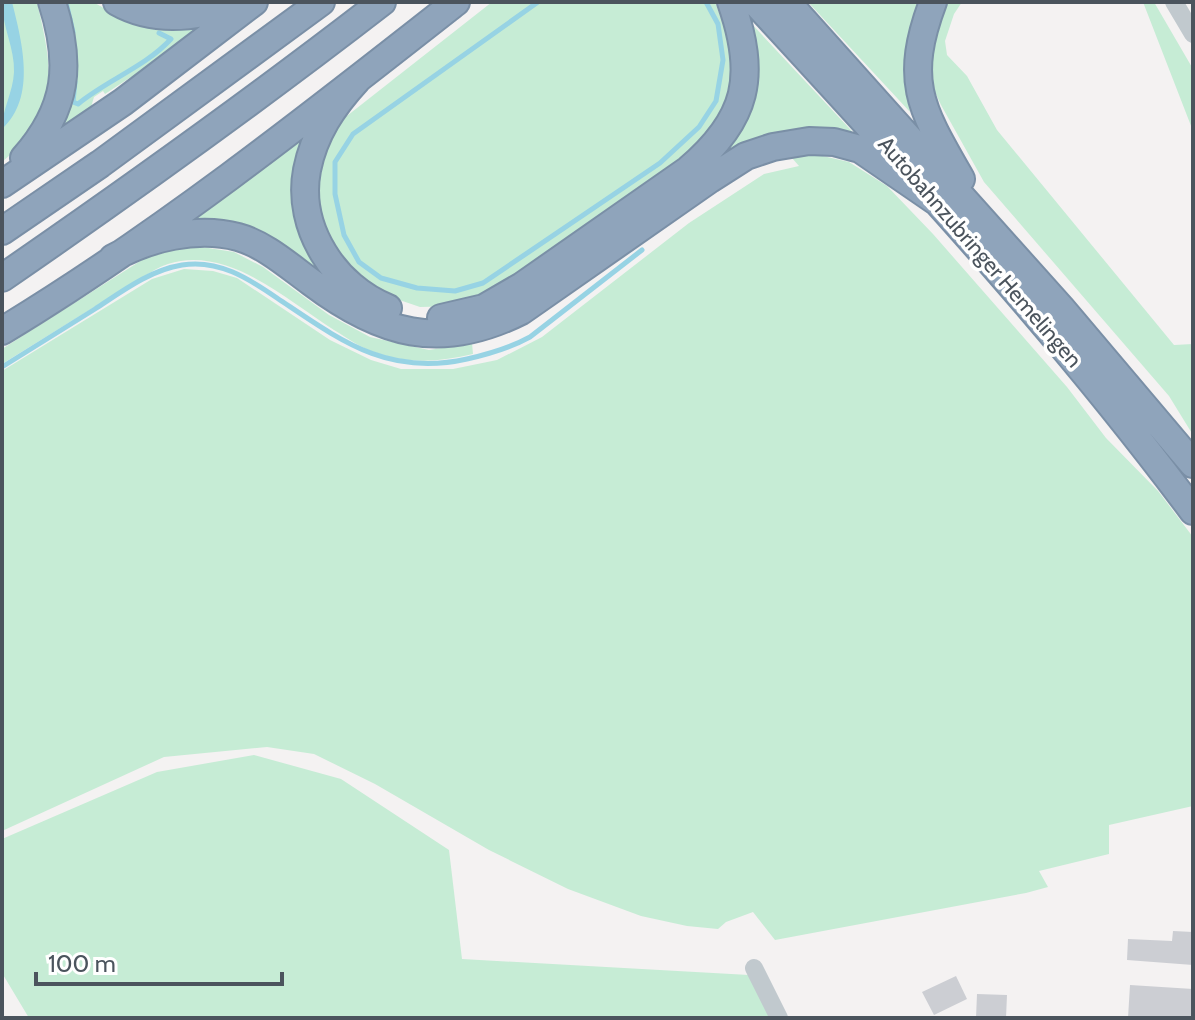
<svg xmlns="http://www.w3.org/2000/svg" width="1195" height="1020" viewBox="0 0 1195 1020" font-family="Cabin,sans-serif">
	<rect width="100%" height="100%" fill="#f4f2f2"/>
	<!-- green -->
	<path fill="#c6ecd5" d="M2,2H37C47,46 61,97 29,136C21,146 11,154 2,162Z
		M60,2H93L127,21L155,27L207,26L137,79L131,77L105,94L103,91L94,97L89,114L51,139Z
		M492,2H715L730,42L732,88L720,121L676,168L482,297L459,306L420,307L376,292L348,269L327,241L318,205L319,169L325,145L343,119Z
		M808,2H920C904,38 903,74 910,112Z
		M948,2H962L954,14L945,41L947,55L967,76L997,130L1174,345L1193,344V435L1169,396L984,182L941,105L929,79L932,40Z
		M1143,2H1154L1193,69V131Z
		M749,21L863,143L707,167L724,149Z
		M311,120L300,163L333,286L315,276L171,229Z
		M814,154L849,162L887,186L933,234L1067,387L1106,438L1158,491L1193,537V806L1109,825V854L1039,871L1048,887L1026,893L775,940L753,912L726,922L718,929L687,926L641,916L568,889L489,850L375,784L314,754L267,747L164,757L2,831V371L152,279L184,269L213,271L237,278L330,340L371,360L401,369H453L497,360L542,337L689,223L764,174L799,166L792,158Z
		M202,247L234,252L263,267L329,315L370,337L429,350L472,343L473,354C440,362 409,364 377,353C361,348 347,338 334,330C287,300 228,245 168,264C161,266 153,271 146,275L2,364V349L145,258L180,248Z
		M254,755L341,779L449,850L462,959L749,975L771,1018H29L2,973V839L157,772Z"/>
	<!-- water -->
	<path fill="#97d3e4" d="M2,2H12C22,42 37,97 2,129C2,109 13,93 14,72C15,49 2,26 2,2Z"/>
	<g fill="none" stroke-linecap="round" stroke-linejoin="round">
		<!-- stream -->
		<path stroke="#97d3e4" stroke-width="5" d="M66,2L73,32
			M538,2L353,134L335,162V194L344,235L359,262L381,278L417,288L455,291L483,283L660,163L699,127L716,101L723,60L718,24L706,2
			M75,82L73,102L78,104C107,80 145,67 171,39L159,33
			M2,367C33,348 64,328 95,309C121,292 150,270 182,265C218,259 248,278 277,298C340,340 387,377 467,359C489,354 510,348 530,337L642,250"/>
	</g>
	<!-- building -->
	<path fill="#ccced3" d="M1173,931L1193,932V965L1127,960L1128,939L1172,941Z
		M956,976L967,999L934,1015L922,992Z
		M1130,985L1193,989V1018H1128Z
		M977,994L1007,995L1006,1018H976Z"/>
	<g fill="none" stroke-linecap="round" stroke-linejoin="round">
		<defs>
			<path id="highway" d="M117,2C156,24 201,17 240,2
				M755,2C907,167 1059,331 1193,511
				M787,2L1061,308L1193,464
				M933,2C903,82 921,109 961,179
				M357,80C333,106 314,134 307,170C296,228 335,287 388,308
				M24,158C68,108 72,64 52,2
				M2,184L123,102L254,2
				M2,231L100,164L321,2
				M113,258C148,238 197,226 238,237C264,244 289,266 311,282C380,334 440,352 521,311L710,179L746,156L773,147L809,141L834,142L860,149L940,204
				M2,278C131,189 258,98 382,2
				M441,318L484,308L522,286L688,170C748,119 757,76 731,2
				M2,331C159,236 311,116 456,2"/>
		</defs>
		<!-- highway casing -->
		<use href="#highway" stroke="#7a8fa6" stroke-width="30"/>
		<!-- minor -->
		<path stroke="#c1c9ce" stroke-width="18" d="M1174,2L1193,34
			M754,968L779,1018"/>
		<!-- highway -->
		<use href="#highway" stroke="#8fa4bb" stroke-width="26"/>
	</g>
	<g text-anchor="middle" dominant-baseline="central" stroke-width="7" stroke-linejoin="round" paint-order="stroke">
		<!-- street labels -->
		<g font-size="22" fill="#4b545d" stroke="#fff">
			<text transform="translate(980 252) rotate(49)">Autobahnzubringer Hemelingen</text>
		</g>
	</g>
	<!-- border -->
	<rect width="1195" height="1020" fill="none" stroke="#4b545d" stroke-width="8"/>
	<!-- scale -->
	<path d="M36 972v12h246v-12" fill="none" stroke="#4b545d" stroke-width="4"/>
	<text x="48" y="972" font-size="24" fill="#4b545d" stroke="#ffffff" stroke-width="6" paint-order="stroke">100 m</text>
</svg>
